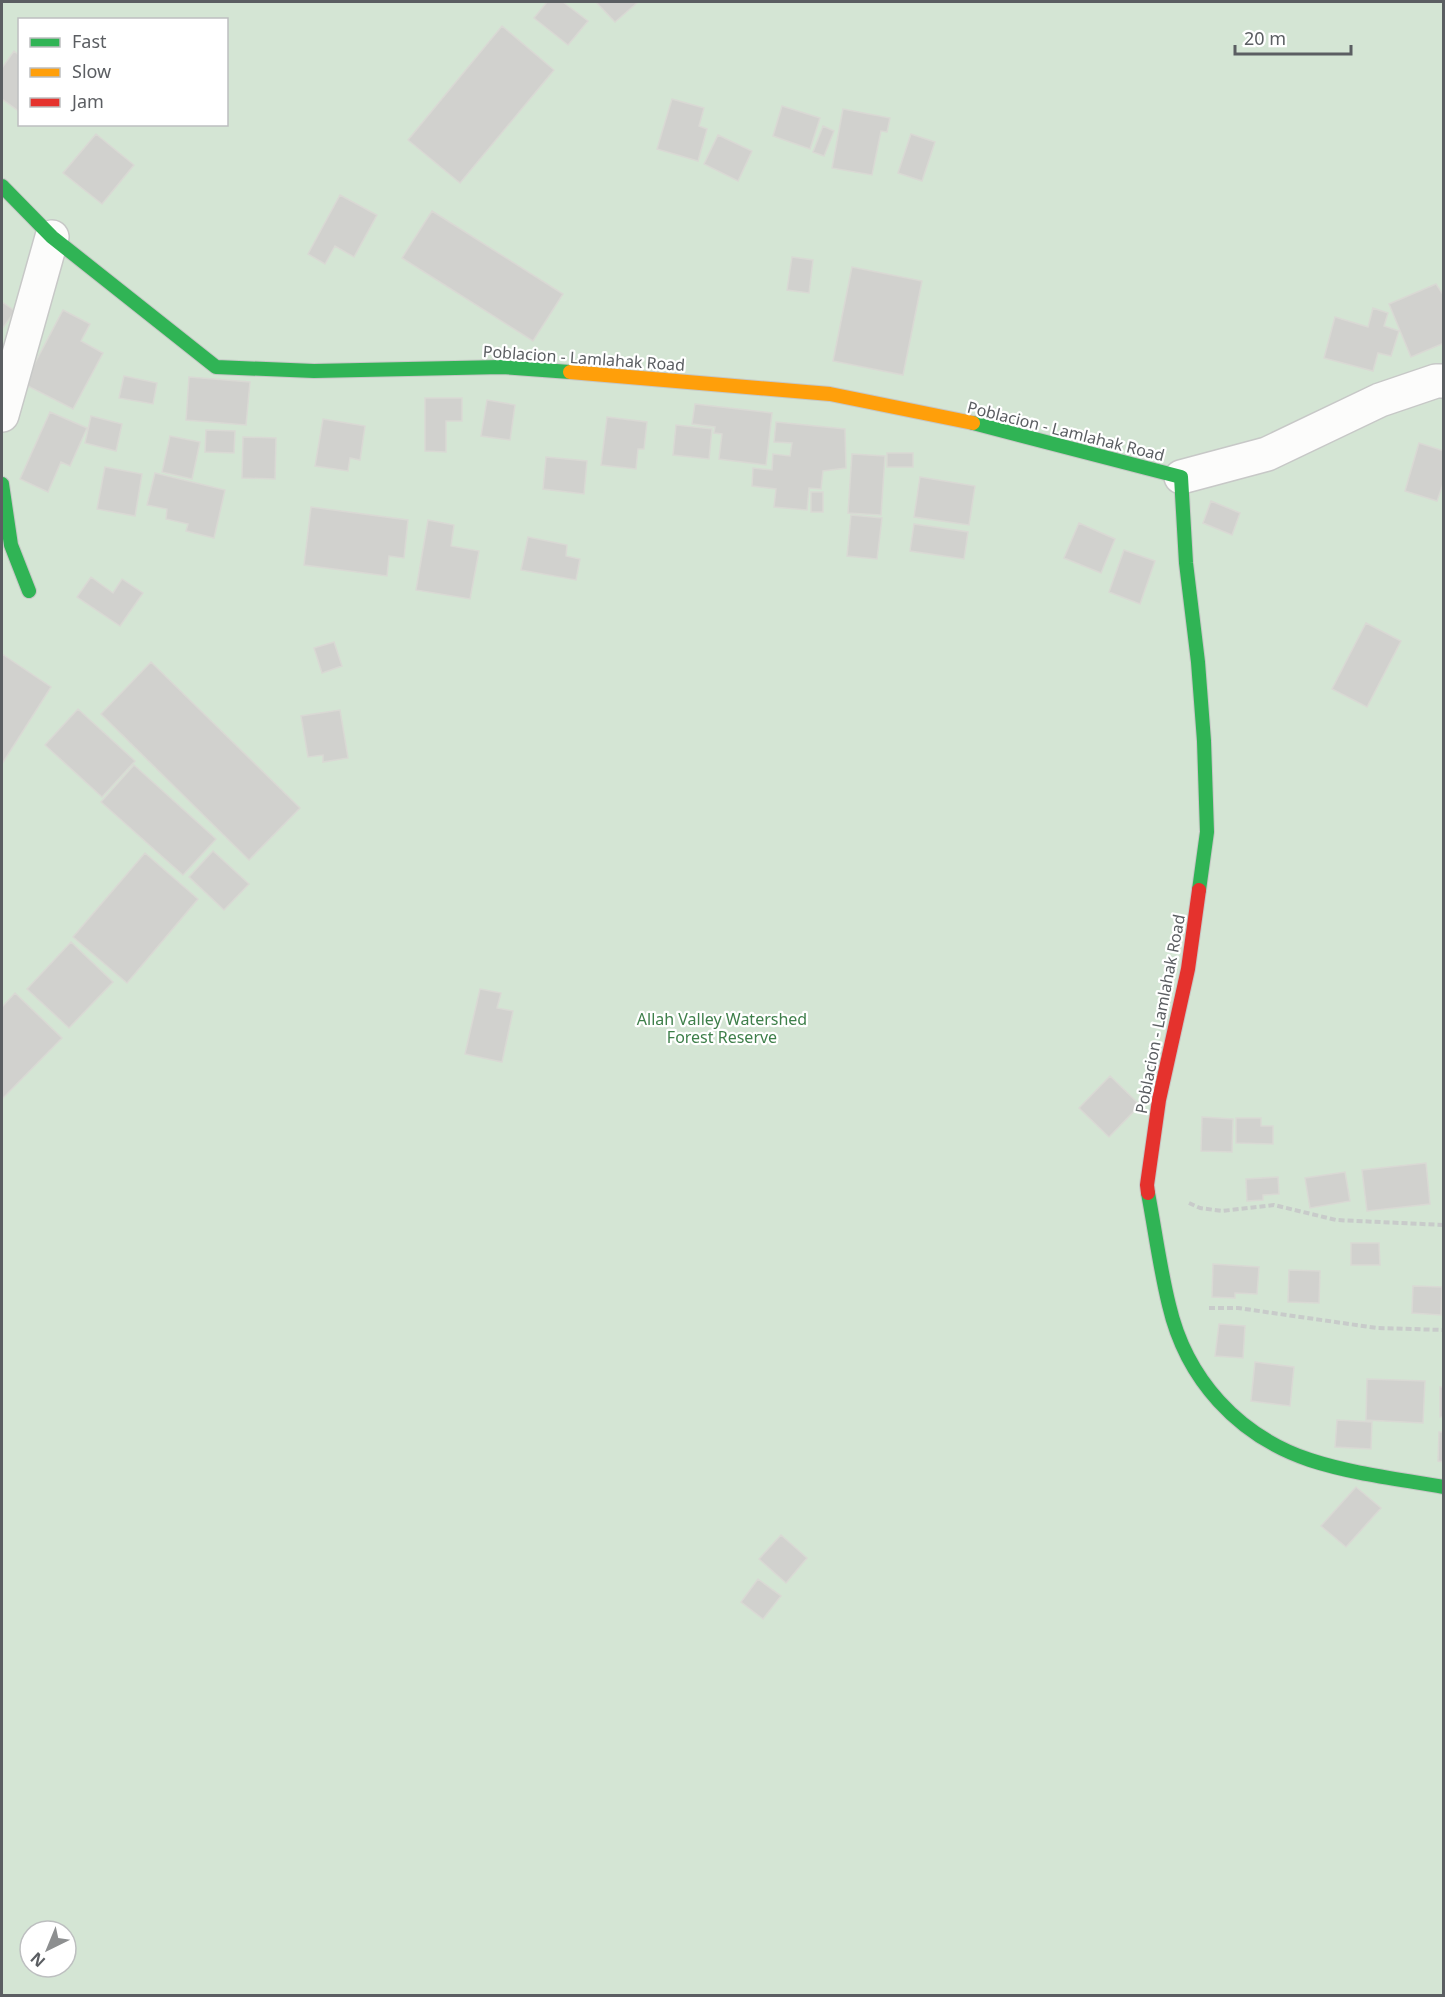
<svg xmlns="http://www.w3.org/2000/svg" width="1445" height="1997" viewBox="0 0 1445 1997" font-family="'Noto Sans',sans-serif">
	<rect width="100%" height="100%" fill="#eaeae5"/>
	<!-- green -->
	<path fill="#d4e5d4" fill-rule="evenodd" d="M2,2H1443V1995H2ZM20,20H226V124H20ZM30,1931H66V1967H30Z"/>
	<!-- building -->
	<path fill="#d1d1ce" stroke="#d9d9d4" stroke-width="1.5" d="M547,2H563L588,21L568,45L534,18Z
		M596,2H638L615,22Z
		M502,26L554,70L460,183L408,140Z
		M14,51L20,56V112L2,99V68Z
		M672,99L704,108L699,126L707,129L698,161L657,149Z
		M782,106L820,118L810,149L773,136Z
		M843,109L890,118L887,132L881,131L872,175L832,168Z
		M823,126L834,131L824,156L813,152Z
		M96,134L134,165L102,204L63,173Z
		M911,134L935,142L922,181L898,173Z
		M718,135L752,151L738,181L704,164Z
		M340,195L377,215L354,257L335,246L325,264L308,254Z
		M432,211L563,294L533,341L402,258Z
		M792,257L813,260L809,293L787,290Z
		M852,267L922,281L903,375L833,361Z
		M1436,284L1444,296V343L1411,357L1389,304Z
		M2,302L15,311L2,329Z
		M1373,308L1388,313L1384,326L1399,331L1391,356L1378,353L1373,371L1324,358L1335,317L1368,327Z
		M63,310L90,324L81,341L103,353L73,409L24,384Z
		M124,376L157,383L153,404L119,398Z
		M189,377L250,382L246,425L186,420Z
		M425,398H462V421H446V452L425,451Z
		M487,400L515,405L510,440L481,436Z
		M695,404L772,413L766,465L719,459L722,434L714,433L715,427L692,424Z
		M50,412L87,428L70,466L61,462L48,492L20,479Z
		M91,416L122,424L116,451L85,443Z
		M607,417L647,422L644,449H638L636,469L601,465Z
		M323,419L365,426L360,460L350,458L348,471L315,466Z
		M776,422L845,429L846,468L823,471L821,489L809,488L807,510L774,507L776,489L752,486L753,468L772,470L773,454L790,456L792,443L774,442Z
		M676,425L712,429L709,459L673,455Z
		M206,430L235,431L234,453L205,452Z
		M170,436L200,442L192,479L162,472Z
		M243,437L276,438L275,479L242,478Z
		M1419,443L1444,451V481L1437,501L1405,491Z
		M887,453H913V467H887Z
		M852,454L885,456L881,515L848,513Z
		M546,457L587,461L584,494L543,489Z
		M105,467L142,474L135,516L97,509Z
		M155,473L225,490L214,538L186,531L188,524L166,519L167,509L147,505Z
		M920,477L975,486L969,525L914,517Z
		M811,492H823V512H811Z
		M1211,501L1240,513L1232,535L1203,523Z
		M311,507L408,520L404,558L389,556L387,576L304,565Z
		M851,515L882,518L877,559L847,556Z
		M428,520L454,525L451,546L479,551L470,599L416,590Z
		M1079,523L1115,539L1101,573L1064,558Z
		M914,524L968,532L964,559L910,551Z
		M528,537L567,545L566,556L580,559L576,580L521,570Z
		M1124,550L1155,561L1140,604L1109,592Z
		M91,577L113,593L122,579L143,593L120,626L77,597Z
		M1366,623L1401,641L1367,707L1332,689Z
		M334,642L342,666L322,673L314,648Z
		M2,654L51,687L2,764Z
		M151,662L300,808L249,860L101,714Z
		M78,709L135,761L102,797L45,745Z
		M340,710L348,758L323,762V755L308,757L301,716Z
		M134,765L216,839L183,875L101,802Z
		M213,851L249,884L224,910L189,877Z
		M145,853L198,899L127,983L73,937Z
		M71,942L113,982L69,1028L27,989Z
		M480,989L501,993L497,1008L513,1011L502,1062L465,1054Z
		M15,993L62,1038L2,1099V1007Z
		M1110,1076L1140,1105L1109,1137L1079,1108Z
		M1202,1117L1233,1119L1232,1152L1201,1151Z
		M1236,1118H1261V1126H1273V1144L1236,1143Z
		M1426,1163L1430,1204L1367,1211L1362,1170Z
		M1345,1172L1350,1201L1310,1208L1305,1178Z
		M1278,1177L1279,1194L1263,1195V1200L1247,1201L1246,1179Z
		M1351,1243H1379L1380,1265H1351Z
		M1213,1264L1259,1267L1257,1294L1235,1293V1298L1212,1297Z
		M1289,1270L1320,1271L1319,1303L1288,1302Z
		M1413,1286L1442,1287L1441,1315L1412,1313Z
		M1219,1324L1245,1326L1243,1358L1215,1356Z
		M1255,1362L1294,1367L1290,1406L1251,1401Z
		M1367,1379L1425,1381L1423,1423L1366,1420Z
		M1440,1387H1444V1417H1440Z
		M1337,1420L1372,1422L1371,1449L1335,1447Z
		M1439,1432H1444V1462L1438,1461Z
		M1356,1487L1381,1508L1346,1547L1321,1526Z
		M781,1535L807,1558L786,1583L759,1559Z
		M758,1579L781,1596L763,1619L741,1602Z"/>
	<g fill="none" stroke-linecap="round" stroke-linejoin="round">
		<defs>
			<path id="street" d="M2,415L52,237
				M1181,477L1267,454L1380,400L1436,381H1444"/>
			<path id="fast" d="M2,186L52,237L216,367L314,371L502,367L570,372
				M973,423L1181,477L1186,563L1198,662L1204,741L1207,832L1199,890
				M2,484L11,545L29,591
				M1148,1193C1155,1230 1160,1269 1169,1305C1186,1379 1238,1436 1310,1460C1353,1474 1399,1479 1444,1487"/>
			<path id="slow" d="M570,372L830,394L973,423"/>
			<path id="jam" d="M1148,1193L1147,1185L1159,1100L1188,969L1199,890"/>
		</defs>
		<!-- street casing -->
		<use href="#street" stroke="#c7c8c7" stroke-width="36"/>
		<!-- fast casing -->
		<use href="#fast" stroke="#c6c7c5" stroke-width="16"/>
		<!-- slow casing -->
		<use href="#slow" stroke="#c6c7c5" stroke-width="16"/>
		<!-- jam casing -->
		<use href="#jam" stroke="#c6c7c5" stroke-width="16"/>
		<!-- path -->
		<path stroke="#c8cbca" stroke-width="4" stroke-dasharray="6 3" stroke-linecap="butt" d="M1189,1203L1200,1208L1222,1211L1274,1205L1336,1220L1444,1225
			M1209,1308H1238L1377,1328L1444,1330"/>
		<!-- street -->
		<use href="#street" stroke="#fcfcfb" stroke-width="33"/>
		<!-- fast -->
		<use href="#fast" stroke="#30b455" stroke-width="14"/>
		<!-- slow -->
		<use href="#slow" stroke="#ff9f0a" stroke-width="14"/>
		<!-- jam -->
		<use href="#jam" stroke="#e5322d" stroke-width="14"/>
	</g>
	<g text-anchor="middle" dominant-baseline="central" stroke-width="4.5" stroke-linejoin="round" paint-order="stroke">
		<!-- street labels -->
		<g font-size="16" fill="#5b5e62" stroke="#fff">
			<text transform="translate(584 358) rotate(4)">Poblacion - Lamlahak Road</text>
			<text transform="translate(1066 431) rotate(14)">Poblacion - Lamlahak Road</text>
			<text transform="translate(1160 1014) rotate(-79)">Poblacion - Lamlahak Road</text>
		</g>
		<!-- park labels -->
		<g font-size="16" fill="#3e7f4a" stroke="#fff">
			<text x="722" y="1019">Allah Valley Watershed<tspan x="722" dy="18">Forest Reserve</tspan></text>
		</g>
	</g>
	<!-- border -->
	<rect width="1445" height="1997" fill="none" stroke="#5b5e62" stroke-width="6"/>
	<!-- legend -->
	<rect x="18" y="18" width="210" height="108" fill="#ffffff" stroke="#bdbfc0" stroke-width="1.5"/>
	<rect x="30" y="38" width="30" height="9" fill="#30b455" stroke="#bdbfc0" stroke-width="1.5"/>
	<text x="72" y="48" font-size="18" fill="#5b5e62">Fast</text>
	<rect x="30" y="68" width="30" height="9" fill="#ff9f0a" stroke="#bdbfc0" stroke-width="1.5"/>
	<text x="72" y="78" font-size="18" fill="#5b5e62">Slow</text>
	<rect x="30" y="98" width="30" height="9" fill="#e5322d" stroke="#bdbfc0" stroke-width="1.5"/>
	<text x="72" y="108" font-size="18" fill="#5b5e62">Jam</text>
	<!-- north arrow -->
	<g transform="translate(48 1949) rotate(223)"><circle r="28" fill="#ffffff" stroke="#bdbfc0" stroke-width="1.5"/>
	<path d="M0-4.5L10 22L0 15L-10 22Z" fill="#8d8f90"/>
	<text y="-9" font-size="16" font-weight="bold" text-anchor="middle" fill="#5b5e62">N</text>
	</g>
	<!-- scale -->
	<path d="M1235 45v9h116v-9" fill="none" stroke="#5b5e62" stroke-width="3"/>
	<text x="1244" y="45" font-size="18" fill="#5b5e62" stroke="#ffffff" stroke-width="4.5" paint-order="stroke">20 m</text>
</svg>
